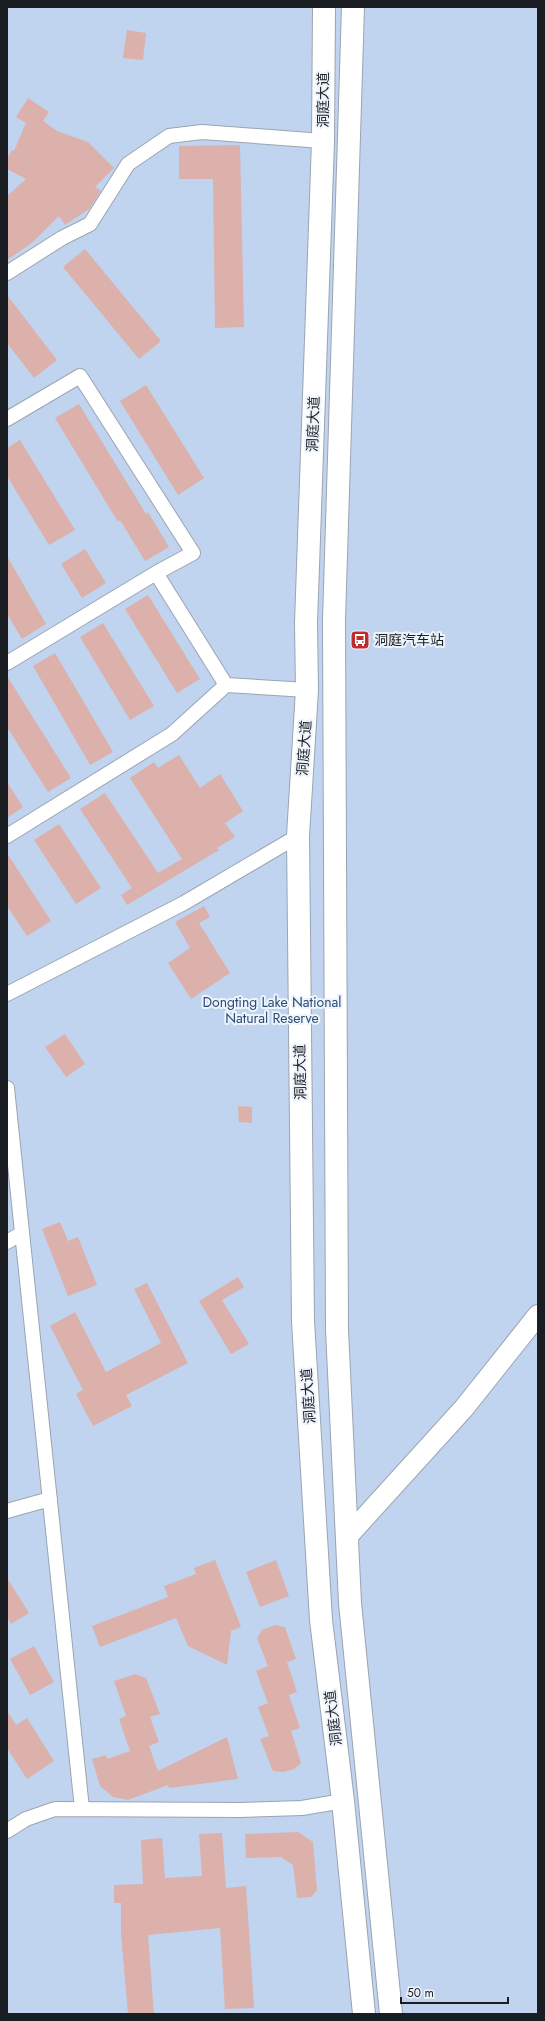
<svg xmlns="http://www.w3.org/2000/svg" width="545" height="2021" viewBox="0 0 545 2021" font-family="Jost,'Noto Sans SC',sans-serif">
	<rect width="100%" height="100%" fill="#dee7f5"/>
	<!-- green -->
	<path fill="#c0d4ef" d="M7,7H538V2014H7Z"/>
	<!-- building -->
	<path fill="#dcb0ab" d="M127,30L146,33L143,60L123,58Z
		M28,98L49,112L43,121L57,131L88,142L114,168L95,187L101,191L89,209L65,225L59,216L33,242L7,260V196L26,179L7,169V159L12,150L14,151L26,123L16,117Z
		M240,145L244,327L215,328L213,179H179V146Z
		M85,249L161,341L139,359L63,267Z
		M7,295L57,360L34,378L7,343Z
		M146,385L204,478L178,495L120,401Z
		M79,404L146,514L148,512L169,547L145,561L120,520L118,522L55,418Z
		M20,440L75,530L49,545L7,476V448Z
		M85,549L106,583L82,598L61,564Z
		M7,556L46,624L22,639L7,614Z
		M148,595L200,679L177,693L125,609Z
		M103,623L154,706L130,720L80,637Z
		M55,653L113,752L90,765L33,666Z
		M7,676L71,778L48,792L7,727Z
		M179,755L200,788L220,774L243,811L225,823L235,837L217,848L219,850L127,905L121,895L132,888L80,809L105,793L158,873L182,859L130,778L154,762L158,768Z
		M7,782L23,807L7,818Z
		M59,824L101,888L76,904L34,840Z
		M7,853L51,921L27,936L7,906Z
		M204,906L210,917L199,923L230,973L191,999L168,963L190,948L175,922Z
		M65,1034L85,1064L66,1077L45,1047Z
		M238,1106L252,1107V1123L239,1122Z
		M60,1222L68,1241L78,1237L97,1285L68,1296L42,1229Z
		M238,1277L244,1287L222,1300L249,1344L231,1354L199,1301Z
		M147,1283L188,1363L126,1395L132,1406L93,1426L76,1394L83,1390L50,1326L75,1312L106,1372L161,1343L134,1289Z
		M215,1560L241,1627L231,1631L227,1665L188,1646L176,1618L100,1647L92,1626L168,1597L164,1586L196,1574L194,1568Z
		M276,1560L289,1596L260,1607L246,1572Z
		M7,1578L29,1613L11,1624L7,1617Z
		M275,1625L285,1627L296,1659L287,1662L297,1692L289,1695L300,1728L291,1731L301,1763L294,1769L283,1772L273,1771L260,1739L269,1736L258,1707L268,1703L256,1671L268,1666L257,1638L262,1630Z
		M34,1646L54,1682L30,1695L10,1659Z
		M135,1674L146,1678L160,1714L150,1717L159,1742L149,1746L158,1771L227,1737L238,1779L169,1788L168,1785L128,1800L113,1797L100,1786L92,1759L106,1755L107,1759L130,1751L119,1719L126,1716L114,1681Z
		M7,1711L16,1725L27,1718L54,1761L27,1779L7,1748Z
		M298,1832L313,1842L317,1890L311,1897L297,1898L293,1865L281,1857L246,1858L245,1834Z
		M222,1833L226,1888L246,1886L254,2008L225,2009L220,1928L148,1935L154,2014H128L121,1933V1903H114V1885L143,1884L141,1840L162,1838L165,1878L202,1876L199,1834Z"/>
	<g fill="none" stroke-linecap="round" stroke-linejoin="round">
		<defs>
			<path id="street" d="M7,273L62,238L90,224L128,164L169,136L202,132L323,141
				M7,419L80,376L193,553L156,573
				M7,663L156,573L226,685L307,690
				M7,836L172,734L226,685
				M7,994L184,903L298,836
				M7,1088L82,1809
				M7,1242L22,1233
				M7,1511L50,1499
				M7,1831L26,1819L55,1809L240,1810L302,1808L343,1801"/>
			<path id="secondary" d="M347,1537L464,1408L538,1315"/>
			<path id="primary" d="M324,7L323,141L306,623L307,690L298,836L303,1321L321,1620L343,1801L364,2014
				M353,7L334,620L337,1330L350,1603L391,2014"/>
		</defs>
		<!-- street casing -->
		<use href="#street" stroke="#9ba4b1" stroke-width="16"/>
		<!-- secondary casing -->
		<use href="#secondary" stroke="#9ba4b1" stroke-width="22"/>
		<!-- primary casing -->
		<use href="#primary" stroke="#9ba4b1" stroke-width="24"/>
		<!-- street -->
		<use href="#street" stroke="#fff" stroke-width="14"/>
		<!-- secondary -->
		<use href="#secondary" stroke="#fff" stroke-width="20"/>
		<!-- primary -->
		<use href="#primary" stroke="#fff" stroke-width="22"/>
	</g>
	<!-- icons -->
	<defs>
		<symbol id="bus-square" viewBox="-11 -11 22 22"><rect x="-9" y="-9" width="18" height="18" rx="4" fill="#bc2d2d" stroke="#eef4fc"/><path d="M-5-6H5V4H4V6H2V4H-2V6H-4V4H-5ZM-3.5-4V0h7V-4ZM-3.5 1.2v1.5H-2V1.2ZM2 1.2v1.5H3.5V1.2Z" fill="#fff"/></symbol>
	</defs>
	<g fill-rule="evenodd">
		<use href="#bus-square" x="349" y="629" width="22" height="22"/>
	</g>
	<g text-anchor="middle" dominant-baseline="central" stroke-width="4" stroke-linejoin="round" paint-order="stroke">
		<!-- street labels -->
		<g font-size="14" fill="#1a1d22" stroke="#eef4fc">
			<text transform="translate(323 100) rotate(-90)">洞庭大道</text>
			<text transform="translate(313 424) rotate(-88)">洞庭大道</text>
			<text transform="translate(304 748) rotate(-86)">洞庭大道</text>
			<text transform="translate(300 1072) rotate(-91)">洞庭大道</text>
			<text transform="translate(308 1396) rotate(-94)">洞庭大道</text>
			<text transform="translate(333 1718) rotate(-97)">洞庭大道</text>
		</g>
		<!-- poi labels -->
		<g font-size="14" fill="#1a1d22" stroke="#eef4fc" text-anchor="start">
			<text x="374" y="640">洞庭汽车站</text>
		</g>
		<!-- park labels -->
		<g font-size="14" fill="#2b4b76" stroke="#eef4fc">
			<text x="272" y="1002">Dongting Lake National<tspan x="272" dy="16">Natural Reserve</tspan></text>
		</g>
	</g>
	<!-- border -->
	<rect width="545" height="2021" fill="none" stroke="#1a1d22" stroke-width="16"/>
	<!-- scale -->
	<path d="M401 1997v6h107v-6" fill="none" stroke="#1a1d22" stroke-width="2"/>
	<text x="407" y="1997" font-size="12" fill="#1a1d22" stroke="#eef4fc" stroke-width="3" paint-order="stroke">50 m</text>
</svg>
